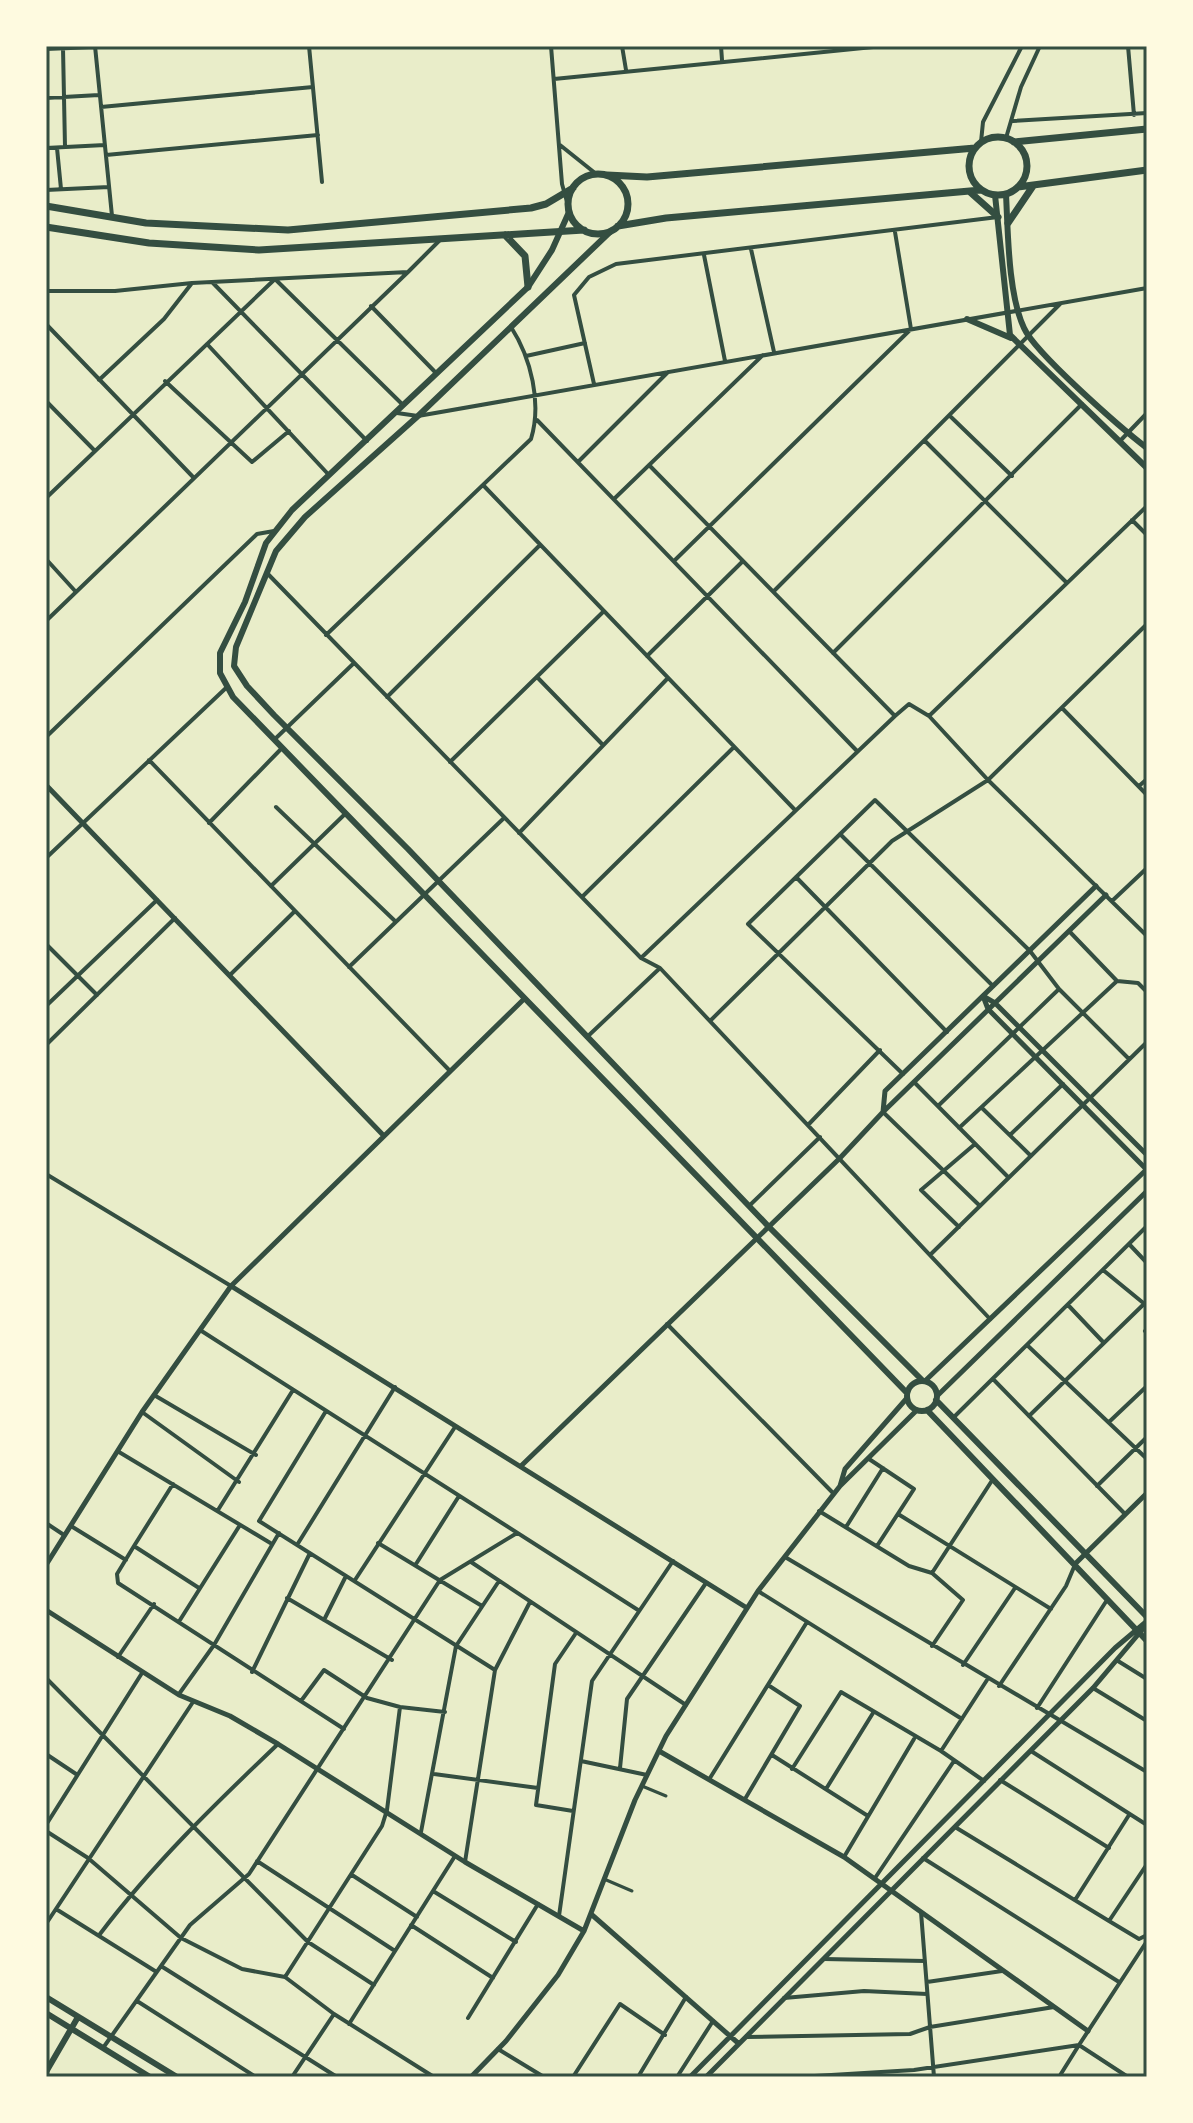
<svg xmlns="http://www.w3.org/2000/svg" width="1193" height="2123" viewBox="0 0 1193 2123" font-family="'IBM Plex Sans',sans-serif">
	<rect width="100%" height="100%" fill="#e9edc9"/>
	<g fill="none" stroke-linecap="round" stroke-linejoin="round">
		<!-- pedestrian -->
		<path stroke="#344e41" stroke-width="3" d="M642,1786L666,1796
			M604,1879L632,1891"/>
		<!-- minor -->
		<path stroke="#344e41" stroke-width="4" d="M95,46L112,216
			M309,46L322,182
			M551,46L562,184L569,209
			M622,46L626,70
			M721,46L722,60
			M1128,46L1134,115
			M63,48L65,147
			M46,49L95,47
			M554,79L883,46
			M46,98L99,95
			M101,107L313,87
			M1013,121L1147,113
			M1006,138L1021,87L1040,46
			M981,142L983,122L1022,46
			M560,145L595,173
			M46,148L105,145
			M57,148L61,189
			M106,155L318,135
			M46,190L109,187
			M751,249L774,352
			M704,255L725,361
			M212,282L367,441
			M46,291H115L192,283L408,272L440,240
			M371,306L436,373
			M46,324L194,478
			M207,344L328,474
			M526,356L585,343
			M99,380L164,319L192,283
			M165,381L252,462L289,431
			M594,384L574,295L589,277L616,264L998,217
			M46,401L95,451
			M397,413L418,416L1147,288
			M951,417L1012,476
			M537,420L857,751
			M925,441L1067,583
			M1120,441L1147,413
			M579,461L668,372
			M649,465L895,716
			M484,486L795,810
			M46,498L275,279L403,405
			M615,498L763,355
			M1147,506L929,716L988,780L1147,936
			M1132,520L1147,535
			M46,559L76,592
			M675,560L911,329L895,232
			M267,573L641,958L660,968L990,1319
			M774,591L1060,304
			M46,621L408,272
			M326,635L531,439C542,403 531,358 511,327
			M833,653L1082,404
			M647,656L743,561
			M537,677L602,744
			M387,697L540,545
			M1062,708L1147,795
			M46,737L257,534L274,531
			M275,739L354,663
			M149,760L450,1071
			M450,762L604,611
			M1139,786L1147,779
			M276,807L395,921
			M209,823L282,748
			M519,833L667,679
			M840,834L993,986
			M46,858L227,687
			M796,877L947,1032
			M271,886L345,814
			M582,897L734,747
			M1112,901L1147,868
			M46,944L97,995
			M641,958L895,716L909,704L929,716
			M349,967L504,818
			M230,975L295,911
			M1117,981L1138,983L1147,992
			M46,1006L157,900
			M710,1021L892,841L988,780L1147,624
			M587,1037L660,968
			M46,1045L175,918
			M903,1074L748,924L875,800L1030,951L1059,989L1129,1059
			M914,1082L1008,1177
			M938,1106L1059,989
			M982,1108L1031,1156
			M883,1112L980,1206
			M808,1125L880,1050
			M959,1128L1117,981L1069,931
			M1010,1135L1063,1084
			M46,1174L231,1286
			M749,1206L820,1137
			M959,1227L921,1190L975,1144
			M1129,1244L1147,1263
			M931,1254L1147,1042
			M1103,1270L1147,1306
			M1068,1305L1104,1343
			M667,1324L833,1493
			M200,1330L638,1610
			M1145,1331L1147,1333
			M1027,1345L1147,1459
			M993,1379L1125,1514
			M154,1395L256,1455
			M326,1411L259,1521L495,1670
			M142,1412L239,1482
			M1029,1416L1147,1301
			M953,1418L1147,1226
			M1109,1422L1147,1386
			M119,1452L272,1544
			M869,1459L914,1489L877,1546
			M173,1484L134,1546L199,1588
			M1097,1486L1147,1437
			M218,1510L293,1390
			M819,1511L909,1566L932,1573
			M898,1514L1051,1609
			M46,1523L64,1535
			M71,1526L126,1560
			M846,1527L883,1468
			M378,1543L482,1606
			M297,1545L395,1387
			M134,1546L117,1574L118,1583L344,1729
			M785,1557L1147,1772
			M471,1562L686,1705
			M416,1564L459,1496
			M355,1580L455,1427
			M758,1591L962,1719
			M287,1598L392,1660
			M180,1620L240,1525
			M324,1620L346,1576
			M932,1646L963,1600L932,1573L993,1479
			M118,1657L154,1604
			M1118,1661L1147,1679
			M963,1665L1015,1588
			M252,1672L310,1553
			M46,1678L308,1942L374,1985
			M999,1686L1066,1586L1074,1567
			M1093,1688L1147,1721
			M179,1694L214,1645L279,1533
			M301,1701L324,1670L367,1698L400,1707L445,1712
			M1037,1708L1107,1600
			M1031,1751L1147,1825
			M46,1754L76,1774
			M772,1755L868,1816
			M581,1761L647,1775
			M620,1768L627,1699L706,1583
			M792,1769L841,1692L941,1751
			M434,1774L538,1788
			M710,1778L807,1622
			M1000,1780L1109,1848
			M984,1781L941,1751L987,1680
			M826,1789L873,1713
			M745,1799L800,1706L768,1685
			M573,1811L536,1805L555,1664L576,1633
			M46,1825L142,1673
			M955,1827L1109,1921L1147,1864
			M46,1831L88,1858L181,1938L242,1969L285,1977L334,2014L434,2077
			M421,1832L456,1646L499,1581
			M844,1857L914,1739
			M923,1858L1119,1982
			M257,1861L395,1951
			M465,1862L495,1670L530,1602
			M352,1875L417,1917
			M875,1878L954,1761
			M433,1891L516,1942
			M1075,1900L1129,1815
			M56,1909L155,1971
			M921,1912L934,2077
			M559,1916L592,1681L673,1561
			M1109,1921L1139,1939L1147,1935
			M46,1924L193,1702
			M411,1925L493,1978
			M100,1934C153,1864 215,1804 278,1744
			M824,1959L925,1961
			M161,1966L337,2077
			M285,1977L382,1826L387,1810L400,1707
			M927,1982L1002,1971
			M784,1998L864,1991L927,1994
			M137,2001L256,2077
			M468,2018L538,1904
			M349,2024L455,1856
			M746,2037L910,2034L930,2027L1054,2007
			M103,2048L190,1925L249,1874L440,1580L517,1533
			M498,2049L544,2077
			M292,2077L334,2014
			M573,2077L620,2004L665,2035
			M638,2077L686,1997
			M677,2077L713,2021
			M798,2077L914,2070L1079,2045L1059,2077
			M1128,2077L1079,2045L1147,1941"/>
		<!-- tertiary -->
		<path stroke="#344e41" stroke-width="5" d="M46,785L384,1136
			M1096,886L885,1091L883,1112L1106,895
			M1147,1155L995,1003L983,996L988,1009L1147,1170
			M231,1286L747,1608
			M925,1381L1146,1170
			M937,1396L1147,1191
			M907,1398L845,1469L840,1486L917,1410
			M522,1465L840,1158L883,1112
			M1075,1564L1147,1493
			M46,1565L142,1412L231,1286L524,999
			M46,1610L179,1695L230,1716L278,1744L465,1862L584,1931
			M659,1751L844,1857L1088,2031
			M591,1914L738,2043
			M471,2077L506,2041L558,1975L584,1931L635,1800L666,1736L758,1591L840,1486
			M690,2077L1115,1648L1147,1621
			M706,2077L1093,1688L1147,1624"/>
		<!-- secondary -->
		<path stroke="#344e41" stroke-width="6" d="M1006,194C1008,232 1008,294 1024,328C1035,353 1122,429 1147,448
			M995,195L1010,335L1147,468
			M569,212L552,250L528,287L292,510L266,543L245,602L220,653V673L233,697L907,1393
			M611,231L418,416L305,517L276,551L236,647L234,666L247,686L274,715L408,849L769,1227L923,1381
			M967,319L1011,338
			M907 1396a15 15 0 1 1 30 0a15 15 0 1 1-30 0Z
			M936,1400L1147,1617
			M927,1410L1147,1641
			M46,1997L177,2077
			M46,2013L150,2077
			M46,2072L78,2017"/>
		<!-- primary -->
		<path stroke="#344e41" stroke-width="7" d="M969 166a29 29 0 1 1 58 0a29 29 0 1 1-58 0Z
			M1014,142L1147,129
			M568 204a30 30 0 1 1 60 0a30 30 0 1 1-60 0Z
			M607,175L647,177L975,148
			M1018,187L1147,170
			M970,192L998,217
			M46,206L146,223L288,230L531,208L546,204L573,188
			M1008,223L1033,186
			M618,226L666,218L981,190
			M46,227L149,243L259,250L584,230
			M505,235L525,256L528,287"/>
	</g>
	<!-- border -->
	<rect width="1193" height="2123" fill="none" stroke="#fefae0" stroke-width="96"/>
	<rect x="48" y="48" width="1097" height="2027" fill="none" stroke="#344e41" stroke-width="3"/>
</svg>
